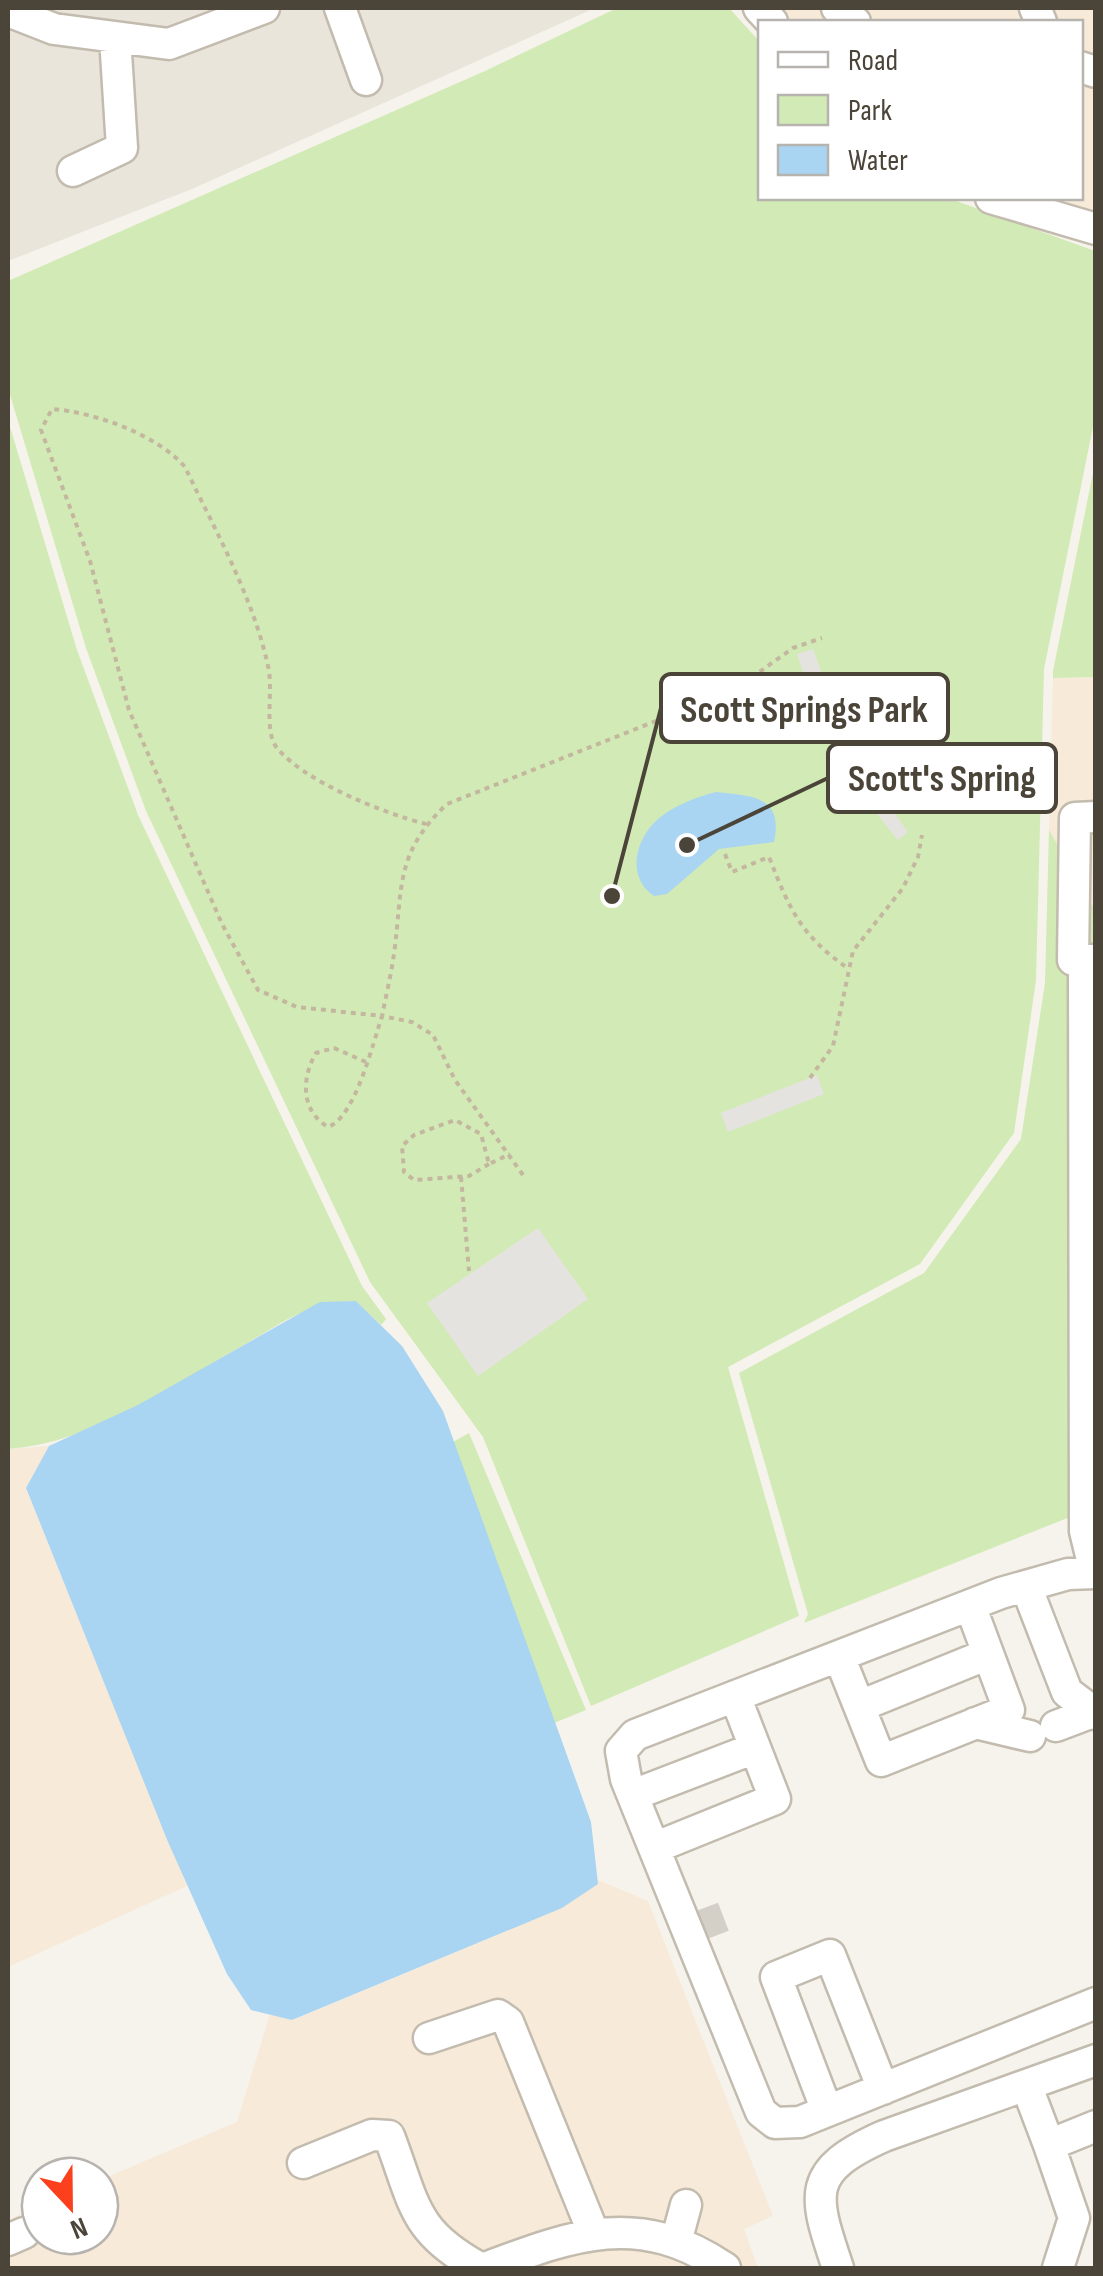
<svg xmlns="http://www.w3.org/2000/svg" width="1103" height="2276" viewBox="0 0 1103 2276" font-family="'Sofia Sans Condensed',sans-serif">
	<rect width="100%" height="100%" fill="#f6f3ec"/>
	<!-- residential -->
	<path fill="#eae5da" d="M8,8H595L192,189L8,261Z"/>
	<!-- commercial -->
	<path fill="#f7ead8" d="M773,8H1095V217L1029,198H1080V22H785Z
		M1095,677V910L1049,830L1053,678Z
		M49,1446L26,1489L187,1886L8,1967V1449Z
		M598,1880L648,1901L773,2216L744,2229L758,2268H8V2220L40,2206V2236H100V2180L237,2122L270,2014L293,2020L562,1908Z"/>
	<!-- green -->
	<path fill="#d2eab5" d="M617,8H729L760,42V198H948L1095,251V417L1044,669L1036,980L1014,1133L920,1264L728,1367L799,1616L591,1706L483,1437L370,1282L146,811L86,648L8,388V281L485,71Z
		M8,420L77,650L138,815L362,1286L386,1319L381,1325L356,1301C307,1303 285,1321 244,1345C171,1386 93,1443 8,1449Z
		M1095,463V677L1053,678V671Z
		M1049,830L1095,910V1507L804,1623L808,1614L739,1373L924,1273L1021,1139L1045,983Z
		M469,1433L586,1710L554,1723L453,1442Z"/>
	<!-- parking -->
	<path fill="#e5e3e0" d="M813,649L849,749L908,832L898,840L846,776L822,728L797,654Z
		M817,1075L824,1094L728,1132L721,1113Z
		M538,1228L588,1299L478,1376L427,1303Z"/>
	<!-- water -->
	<path fill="#a9d4f2" d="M716,792C751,796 784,795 774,842L719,849L667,894L654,896C627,878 634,841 657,820C672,806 697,797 716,792Z
		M356,1301L402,1346L443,1411L591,1822L598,1884L562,1908L292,2020L251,2010L227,1974L168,1842L26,1488L49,1446L138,1405L320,1302Z"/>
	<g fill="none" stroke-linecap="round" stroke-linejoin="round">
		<!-- minor-tunnel -->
		<path stroke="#d4d0c8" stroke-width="30" stroke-dasharray="30 15" stroke-linecap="butt" d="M704,1908L717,1942"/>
		<defs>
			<path id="minor" d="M340,8L366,80
				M759,8L772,22
				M837,8L855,22
				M1035,8L1041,22
				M8,11L54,29L169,44L264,8
				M1080,67L1096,72
				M73,171L122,148L115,37
				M991,198L1096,229
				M1084,960L1085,1531L1095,1572
				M1093,960H1073L1075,818L1096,817
				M1096,1573L1068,1574L1001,1593L635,1735L621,1751L626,1779L761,2112L775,2123L800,2122L1096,2003
				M1026,1586L1067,1692L1096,1714
				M839,1656L881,1761L1009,1710L970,1605
				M860,1706L988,1654
				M975,1723L1030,1736
				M1056,1726L1093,1712
				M633,1795L755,1748
				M654,1848L775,1799L735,1696
				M429,2038L498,2015L508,2022L593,2232
				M1027,2087L1049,2145L1096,2126
				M827,2111L776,1977L830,1955L883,2089
				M1049,2145L1074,2218L1058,2268
				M303,2163L372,2135L389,2136C415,2204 412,2231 480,2268
				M8,2240L24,2233
				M676,2242L686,2205
				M485,2268C575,2234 639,2210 725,2268
				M838,2268C813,2194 805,2171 884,2136L1096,2060"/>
		</defs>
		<!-- minor casing -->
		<use href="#minor" stroke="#c2bbae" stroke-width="35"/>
		<!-- path -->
		<path stroke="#c4b79f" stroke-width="4" stroke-dasharray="5 5" stroke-linecap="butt" d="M718,696L733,732
			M725,854L732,872L769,857C790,910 800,935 849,969
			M366,1062L334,1048L316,1053C301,1079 301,1111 328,1127C355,1118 373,1043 382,1016L297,1007L258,990L222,924L129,710L90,561L41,430L52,409C94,412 158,435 185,467C215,530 253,597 268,666C274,690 263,731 277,748C305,782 383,813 426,824
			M810,1078L833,1046L853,951L903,888L918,857L922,835
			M489,1164L469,1176L414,1180L404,1172L402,1146L414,1135L455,1120L481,1134L489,1164L510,1154
			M523,1175L455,1080L433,1035L412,1022L382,1016C386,996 391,975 394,954C403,888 394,854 447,804L734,690L793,648L822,638
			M461,1177L469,1271"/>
		<!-- minor -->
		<use href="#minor" stroke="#fff" stroke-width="30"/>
	</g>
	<!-- callouts -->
	<path fill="none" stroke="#4b4439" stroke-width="4" d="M612 896L661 708M687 845L828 778"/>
	<g fill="#4b4439" stroke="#fff" stroke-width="4">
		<circle cx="612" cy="896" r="10"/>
		<circle cx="687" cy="845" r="10"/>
	</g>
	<g fill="#fff" stroke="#4b4439" stroke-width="4">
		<rect x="661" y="674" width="287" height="68" rx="10"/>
		<rect x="828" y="744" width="228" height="68" rx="10"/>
	</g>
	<g font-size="38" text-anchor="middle" font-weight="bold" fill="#4b4439">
		<text x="804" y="722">Scott Springs Park</text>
		<text x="942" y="791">Scott's Spring</text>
	</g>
	<!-- border -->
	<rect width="1103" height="2276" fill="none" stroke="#4b4439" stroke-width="20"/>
	<!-- legend -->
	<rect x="758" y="20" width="325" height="180" fill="#ffffff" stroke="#b7b4b0" stroke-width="2.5"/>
	<rect x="778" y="52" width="50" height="15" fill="#ffffff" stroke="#b7b4b0" stroke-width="2.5"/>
	<text x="848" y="70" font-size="30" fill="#4b4439">Road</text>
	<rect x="778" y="95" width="50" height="30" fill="#d2eab5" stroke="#b7b4b0" stroke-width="2.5"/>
	<text x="848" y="120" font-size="30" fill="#4b4439">Park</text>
	<rect x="778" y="145" width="50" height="30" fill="#a9d4f2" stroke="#b7b4b0" stroke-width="2.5"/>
	<text x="848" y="170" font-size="30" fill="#4b4439">Water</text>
	<!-- north arrow -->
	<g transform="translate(70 2206) rotate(158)"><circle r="48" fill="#ffffff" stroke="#b7b4b0" stroke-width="2.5"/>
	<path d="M0-8L18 38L0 25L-18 38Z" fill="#fc3f1d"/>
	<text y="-15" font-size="28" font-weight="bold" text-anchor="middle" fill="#4b4439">N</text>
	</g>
</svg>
